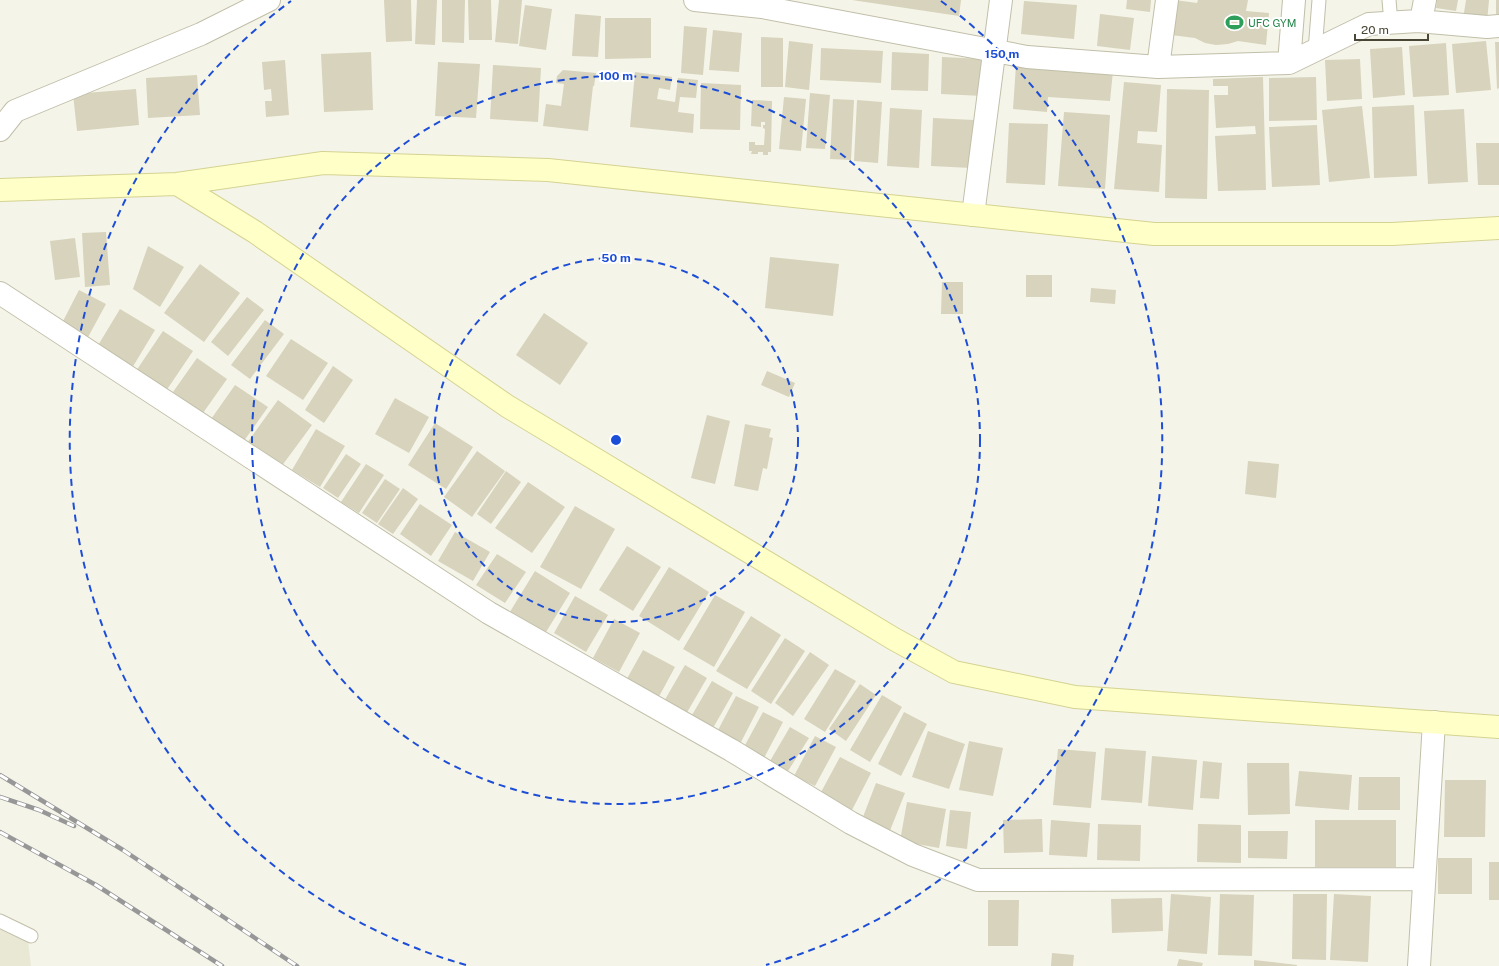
<svg xmlns="http://www.w3.org/2000/svg" width="1499" height="966" viewBox="0 0 1499 966" font-family="'Public Sans',sans-serif">
	<rect width="100%" height="100%" fill="#f5f4e8"/>
	<!-- residential -->
	<path fill="#e9e8d5" d="M0,926L28,941L31,966H0Z"/>
	<!-- building -->
	<path fill="#d7d3bc" d="M384,0H411L412,41L386,42Z
		M417,0H437L435,45L415,44Z
		M442,0H465L464,43L442,42Z
		M468,0H491L492,40H469Z
		M499,0H522L518,44L495,42Z
		M852,0H961L959,16Z
		M1127,0H1151L1150,12L1126,9Z
		M1175,0L1197,3L1198,0H1248L1246,11L1269,13L1266,45L1238,41L1228,44L1216,45L1205,43L1195,38L1171,35Z
		M1437,0H1458L1456,11L1436,8Z
		M1466,0H1489L1487,22L1463,19Z
		M1496,0H1499V14H1496Z
		M1024,1L1077,5L1074,39L1021,34Z
		M525,5L552,9L546,50L519,46Z
		M575,14L601,16L598,57L572,56Z
		M1100,14L1134,18L1130,50L1097,46Z
		M605,18H651V58L605,59Z
		M684,26L707,28L703,75L681,73Z
		M713,30L742,33L739,72L709,70Z
		M761,37L783,38V87H761Z
		M789,41L813,44L809,90L785,87Z
		M1486,41L1491,90L1456,93L1452,44Z
		M1495,42H1499V88L1497,89Z
		M1446,43L1449,95L1413,97L1409,46Z
		M1402,47L1405,95L1373,98L1370,49Z
		M821,48L883,51L881,83L820,80Z
		M371,52L373,110L324,112L321,54Z
		M892,52L929,54L928,91L891,90Z
		M942,57L984,59L983,96L941,94Z
		M1360,59L1362,99L1327,101L1325,60Z
		M285,60L289,115L266,117L265,101H272L271,89L264,90L262,62Z
		M438,62L480,64L476,118L435,116Z
		M493,65L541,68L538,122L490,119Z
		M1016,65L1113,71L1110,101L1048,97L1047,112L1013,109Z
		M563,70L596,73L594,86H593L588,131L543,126L546,104L561,106L564,84L556,83L557,76Z
		M635,72L672,77L670,90L659,88L657,99L675,102L678,78L698,80L696,98L680,97L678,112L694,114L693,133L630,127Z
		M197,75L200,115L148,118L146,78Z
		M1263,77L1266,190L1218,191L1215,136L1256,134L1255,126L1216,128L1214,95H1228V86H1213V79Z
		M1316,77L1317,120L1269,121V78Z
		M1124,82L1161,85L1157,132L1138,131L1137,143L1162,145L1159,192L1114,189Z
		M701,83L741,85L740,130L700,129Z
		M136,89L139,125L77,131L73,94Z
		M1167,89L1209,90L1207,199L1165,198Z
		M810,93L830,95L825,149L806,148Z
		M784,97L806,99L801,151L779,149Z
		M833,99L854,100L851,160L830,159Z
		M752,100L772,101L771,152H768V155H763V152H758V154H751L752,151H749V142H755V145H764L765,129L763,128V125H765V122H761V127L751,126Z
		M857,100L882,102L878,163L854,161Z
		M1414,105L1417,176L1374,178L1372,107Z
		M1362,106L1370,178L1329,182L1322,110Z
		M890,108L922,110L919,168L887,166Z
		M1464,109L1468,182L1428,184L1424,111Z
		M1064,112L1110,115L1105,189L1058,186Z
		M933,118L974,120L971,168L931,166Z
		M1009,123L1048,124L1045,185L1006,183Z
		M1317,125L1320,185L1272,187L1269,127Z
		M1476,143H1499V185H1478Z
		M106,232L110,285L85,287L82,233Z
		M75,238L80,277L55,280L50,241Z
		M148,246L184,267L160,307L133,289Z
		M770,257L839,264L833,316L765,308Z
		M200,264L240,293L204,342L164,313Z
		M1026,275H1052V297H1026Z
		M942,282H963V314H941Z
		M1091,288L1116,290L1115,304L1090,302Z
		M79,290L106,304L87,339L61,325Z
		M247,297L264,310L228,356L211,342Z
		M120,309L155,330L132,368L97,347Z
		M544,313L588,343L560,385L516,355Z
		M265,320L284,334L250,379L231,365Z
		M163,331L193,351L166,391L136,371Z
		M291,339L328,363L303,400L266,376Z
		M197,358L227,379L203,413L173,392Z
		M333,366L353,380L324,423L305,410Z
		M767,371L795,383L789,397L761,385Z
		M235,385L268,407L241,445L209,422Z
		M395,398L429,417L409,453L375,434Z
		M278,400L312,425L281,467L247,443Z
		M707,415L730,421L715,484L691,478Z
		M435,423L473,447L446,489L408,465Z
		M745,424L771,429L769,437L773,438L767,469L763,468L758,491L734,486Z
		M316,429L345,446L320,487L292,470Z
		M477,451L505,471L472,517L444,497Z
		M346,454L361,464L338,498L323,488Z
		M1248,461L1279,464L1276,498L1245,494Z
		M366,464L384,475L359,513L341,502Z
		M506,471L521,482L491,524L477,514Z
		M385,479L400,489L377,523L362,513Z
		M528,482L565,507L532,553L495,528Z
		M403,488L418,499L393,534L378,524Z
		M420,504L452,525L431,556L400,534Z
		M575,506L615,529L581,589L540,567Z
		M455,532L490,552L473,581L438,561Z
		M627,546L661,567L633,611L599,590Z
		M497,554L526,572L505,603L476,585Z
		M669,567L709,592L679,641L639,616Z
		M535,571L570,593L543,637L508,615Z
		M715,595L745,612L714,667L683,649Z
		M575,596L608,615L586,652L554,633Z
		M751,616L781,635L747,689L716,671Z
		M614,619L640,633L619,672L593,658Z
		M785,638L805,651L771,704L751,691Z
		M643,650L675,667L656,702L624,684Z
		M810,652L829,665L793,716L775,703Z
		M685,665L707,678L685,716L663,703Z
		M835,669L856,681L825,732L804,719Z
		M712,681L733,693L713,728L692,715Z
		M860,684L876,695L846,741L829,729Z
		M882,695L902,707L870,762L850,750Z
		M736,696L759,707L740,744L717,732Z
		M763,712L783,722L764,758L744,747Z
		M904,712L927,724L901,776L878,764Z
		M790,727L809,738L788,771L770,761Z
		M928,731L965,744L949,789L912,777Z
		M815,736L836,747L815,786L794,776Z
		M969,741L1003,748L993,796L959,790Z
		M1105,748L1146,751L1142,803L1101,800Z
		M1058,749L1096,752L1091,808L1053,805Z
		M1152,756L1197,760L1193,810L1148,806Z
		M840,757L871,773L852,810L820,794Z
		M1203,761L1222,763L1219,799L1200,798Z
		M1247,763H1289L1290,814L1248,815Z
		M1299,771L1352,775L1349,810L1295,806Z
		M1359,777H1400V810H1358Z
		M1445,780H1486L1485,837H1444Z
		M876,783L905,793L889,833L861,822Z
		M907,802L946,809L939,848L900,841Z
		M950,810L971,812L967,849L946,846Z
		M1042,819L1043,852L1004,853L1003,820Z
		M1051,820L1090,823L1087,857L1049,855Z
		M1315,820H1396V867H1315Z
		M1098,824L1141,825L1140,861L1097,860Z
		M1198,824L1241,825V863L1197,862Z
		M1248,831H1288L1287,859L1248,858Z
		M1438,858H1472V894H1438Z
		M1489,862H1499V900H1489Z
		M1171,894L1211,897L1207,954L1167,951Z
		M1220,894L1254,895L1252,956L1218,955Z
		M1293,894H1327L1326,960L1292,959Z
		M1334,894L1371,896L1368,962L1330,960Z
		M1162,898L1163,931L1112,933L1111,899Z
		M988,900H1019L1018,946H988Z
		M1052,953L1074,955L1073,966H1051Z
		M1179,959L1203,963L1202,966H1177Z
		M1254,960L1297,965V966H1254Z"/>
	<g fill="none" stroke-linecap="round" stroke-linejoin="round">
		<defs>
			<path id="lane" d="M1389,0L1391,23
				M1315,51L1319,0
				M0,921L31,936"/>
			<path id="street" d="M695,0L762,7L1027,57L1158,67L1289,63L1369,24L1418,21L1487,27L1499,26
				M1421,21L1425,0
				M1289,63L1294,0
				M1158,67L1167,0
				M0,130L15,111L201,34L269,0
				M973,215L1001,0
				M0,293L489,613L731,750L851,823L913,855L978,880L1423,879
				M1419,966L1434,722"/>
			<path id="secondary" d="M177,184L255,232L507,406L894,639L954,672L1075,697L1499,727
				M0,190L177,184L323,163L548,170L1154,234H1392L1499,228"/>
		</defs>
		<!-- lane casing -->
		<use href="#lane" stroke="#c1bfa9" stroke-width="15"/>
		<!-- street casing -->
		<use href="#street" stroke="#c1bfa9" stroke-width="24"/>
		<!-- secondary casing -->
		<use href="#secondary" stroke="#d4d392" stroke-width="24"/>
		<!-- lane -->
		<use href="#lane" stroke="#fff" stroke-width="13"/>
		<!-- street -->
		<use href="#street" stroke="#fff" stroke-width="22"/>
		<!-- secondary -->
		<use href="#secondary" stroke="#ffffc8" stroke-width="22"/>
		<defs>
			<path id="rail" d="M0,775L123,850L297,966
				M0,797L39,810L74,826
				M0,832L96,885L222,966"/>
		</defs>
		<!-- rail casing -->
		<use href="#rail" stroke="#979797" stroke-width="4.5"/>
		<!-- rail -->
		<use href="#rail" stroke="#fff" stroke-width="3" stroke-dasharray="9" stroke-linecap="butt"/>
	</g>
	<!-- distance rings -->
	<g fill="none" stroke="#1d4ed8" stroke-width="2" stroke-dasharray="7 5">
		<circle cx="616" cy="440" r="182"/>
		<circle cx="616" cy="440" r="364"/>
		<path d="M466 965A546 546 0 0 1 291 1M941 1A546 546 0 0 1 766 965"/>
	</g>
	<!-- icons -->
	<defs>
		<symbol id="stadium-bare" viewBox="-9 -9 18 18"><path d="M0-5a6.5 5 0 1 0 0 10a6.5 5 0 1 0 0-10ZM-3.5-1.8h7v3.6h-7Z" fill="#2e9e5b" stroke="#fff" stroke-width="2.5" paint-order="stroke"/></symbol>
	</defs>
	<g fill-rule="evenodd">
		<use href="#stadium-bare" x="1222" y="10" width="25" height="25"/>
	</g>
	<g text-anchor="middle" dominant-baseline="central" stroke-width="4" stroke-linejoin="round" paint-order="stroke">
		<!-- leisure labels -->
		<g font-size="11" fill="#27864d" stroke="#fff" text-anchor="start">
			<text x="1248" y="23">UFC GYM</text>
		</g>
	</g>
	<circle cx="616" cy="440" r="6" fill="#1d4ed8" stroke="#fff" stroke-width="2"/>
	<g font-size="12" text-anchor="middle" font-weight="bold" fill="#1d4ed8" stroke="#fff" stroke-width="4" stroke-linejoin="round" paint-order="stroke">
		<text x="1002" y="58">150 m</text>
		<text x="616" y="80">100 m</text>
		<text x="616" y="262">50 m</text>
	</g>
	<!-- scale -->
	<path d="M1355 34v6h73v-6" fill="none" stroke="#494636" stroke-width="2"/>
	<text x="1361" y="34" font-size="12" fill="#494636" stroke="#ffffff" stroke-width="3" paint-order="stroke">20 m</text>
</svg>
